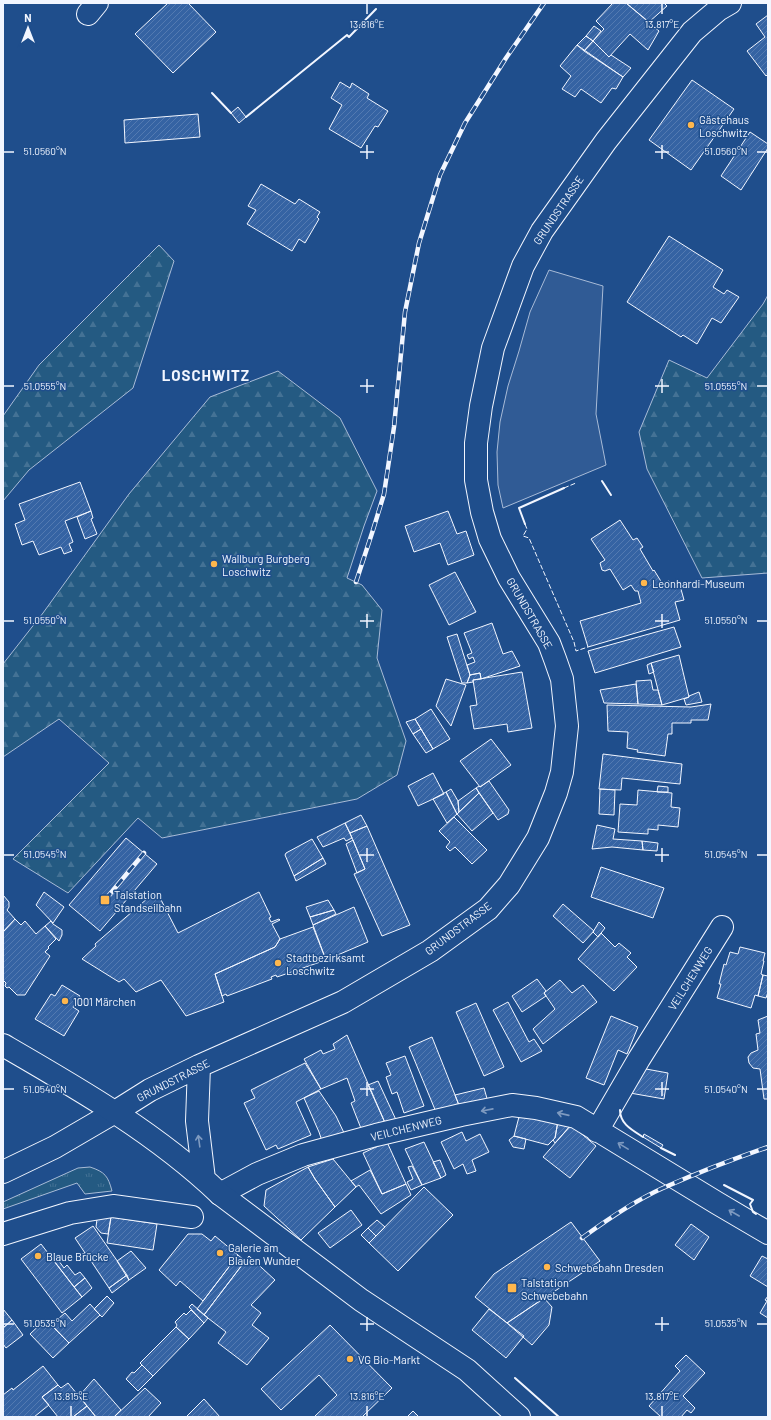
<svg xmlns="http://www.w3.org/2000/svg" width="771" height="1420" viewBox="0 0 771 1420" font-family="Barlow,sans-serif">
	<defs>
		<pattern id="grass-tufts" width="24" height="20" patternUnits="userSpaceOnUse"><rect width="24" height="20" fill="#245a82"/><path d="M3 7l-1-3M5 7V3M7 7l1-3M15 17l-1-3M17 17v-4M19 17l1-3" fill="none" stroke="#447295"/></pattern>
		<pattern id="forest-firs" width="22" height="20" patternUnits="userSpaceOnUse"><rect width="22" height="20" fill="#245a82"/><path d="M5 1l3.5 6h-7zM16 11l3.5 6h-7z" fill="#447295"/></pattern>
		<pattern id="building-hatch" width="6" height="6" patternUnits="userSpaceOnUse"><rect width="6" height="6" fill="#3563a3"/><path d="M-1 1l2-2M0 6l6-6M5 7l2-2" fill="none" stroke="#537ab1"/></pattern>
	</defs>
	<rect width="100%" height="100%" fill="#1f4e8c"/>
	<!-- grass -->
	<path fill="url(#grass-tufts)" stroke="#a8bbd7" d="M90,1167C105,1172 108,1176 112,1191L85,1194L77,1183L3,1209V1202L78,1168Z"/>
	<!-- forest -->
	<path fill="url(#forest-firs)" stroke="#a8bbd7" d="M159,245L174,261L133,388L29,470L3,501V416L39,365Z
		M768,295V573L702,578L647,469L639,432L669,360L707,378L763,304Z
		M278,371L340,418L377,491L364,526L347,578L362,585L382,610L377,658L406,741L397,775L357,799L162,838L138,818L68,893L13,859L109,763L59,719L3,757V664L43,613L129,494L210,397Z"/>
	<!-- parking -->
	<path fill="#305b95" stroke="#a8bbd7" d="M549,270L603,286L596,414L606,465L503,508L498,485L497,452L500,422L508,386L519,351L530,312Z"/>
	<!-- building -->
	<path fill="url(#building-hatch)" stroke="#f2f6ff" d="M168,3H188L216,32L173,73L135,34Z
		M613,3H626L659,31L648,50L630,34L609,57L593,41L604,29L596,21Z
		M626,3H664L667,6L649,22Z
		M768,15V74L766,76L747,51L765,37L756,24Z
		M594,26L601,31L593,41L586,36Z
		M586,36L593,41L584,51L577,45Z
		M593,41L609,57L611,55L631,68L623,77L584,51Z
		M577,45L623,77L616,89L612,88L601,103L581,89L575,97L562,89L571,76L560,66Z
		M692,80L734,109L691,170L649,140Z
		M340,82L350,88L352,83L369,94L367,98L388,111L378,127L375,126L361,148L329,129L342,105L331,98Z
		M238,107L246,117L239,123L231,113Z
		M198,114L200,137L125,143L124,120Z
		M750,132L768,144V148L741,190L721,176Z
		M261,184L295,204L299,199L320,212L317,217L319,219L305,243L299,239L292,251L247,224L256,210L248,206Z
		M669,236L723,270L713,287L724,294L727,290L739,297L721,323L712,318L697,344L683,335L681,337L627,302Z
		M80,482L91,511L65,521L73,542L69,544L72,551L64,554L61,547L39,555L33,541L22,545L15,524L25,520L19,504Z
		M91,511L93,518L91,519L97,534L85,539L77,517Z
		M448,511L457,534L466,531L474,555L448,565L440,543L414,552L405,526Z
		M620,520L633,540L637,538L643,547L640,549L653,571L654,570L662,583L669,581L670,584L679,582L684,600L675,602L680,620L588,647L580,621L641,603L638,591H635L631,585L623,590L610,569L605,571L602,570L600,563L605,560L591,539Z
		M455,572L476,612L449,625L429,585Z
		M492,623L503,654L512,651L520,666L481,679L480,673L470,675L467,665L475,662L473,657L469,659L467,655L472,653L464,633Z
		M674,627L681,647L595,673L588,651Z
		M457,634L470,675L467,683H462L447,637Z
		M679,655L689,697L662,705L651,663Z
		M651,663L654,672L649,674L647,665Z
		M522,672L532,728L508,732L507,724L474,729L470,706L477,705L473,680Z
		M480,673L481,679L473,680V682L467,683L470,675Z
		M446,679L466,685L451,726L436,706Z
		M651,680L653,690H658L662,705L638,704L636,681Z
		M636,684L638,704L604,703L600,690Z
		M699,692L702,702L686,705L684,699L689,697V696Z
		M711,704L708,720H691V723H672V734H668L665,756L637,752L638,750L627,748L628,732L608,731L607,705L691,707Z
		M431,709L450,739L433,749L415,719Z
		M415,719L421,729L413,734L406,722Z
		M421,729L433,749L426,753L413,734Z
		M491,739L511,765L480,787L460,761Z
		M603,754L682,764L680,784L622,778L621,790L599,789Z
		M433,773L444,794L418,806L408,786Z
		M489,781L509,810L508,814L498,820L476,788L479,786L480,787Z
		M658,786L668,787V792H657Z
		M476,788L479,793L459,812L458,801Z
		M451,789L458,801L459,812L457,814L446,792Z
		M600,789L615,790L614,815L599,814Z
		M638,790L672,793L671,807L680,808L678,827L658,825V830L648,829V834L618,832L620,804L637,805Z
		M446,792L457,814L447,823L433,799Z
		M479,793L493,813L472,831L457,814Z
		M361,815L367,826L350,833L345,823Z
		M454,817L487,850L472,864L455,847L450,851L446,847L450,842L439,831Z
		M345,823L352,838L346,841L344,838L323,847L317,837Z
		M597,825L615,829L613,839L642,841L643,850L612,847L592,849Z
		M367,826L410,925L382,936L354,874L365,869L350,833Z
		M126,838L157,864L100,931L69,905Z
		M312,839L323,858L294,876L285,855L286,853Z
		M353,840L365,869L357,873L346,844Z
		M642,841L658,843L657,851L643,850Z
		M323,858L326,864L296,881L294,876Z
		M601,867L664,888L653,918L591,897Z
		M44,892L64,907L53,923L36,905Z
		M157,892L178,933L259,892L271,917L269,918L271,922L279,919L280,920L272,924L280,939L275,947L215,974L224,1002L186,1016L161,980L136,992L124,979L119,982L82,959L96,946L95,944L148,898L150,899Z
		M3,895L9,902V907L7,910L15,919L3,932Z
		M328,900L334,910L310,917L306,907Z
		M563,904L594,931L583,943L553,916Z
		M354,907L368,942L326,960L313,925Z
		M334,910L336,914L313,925L310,917Z
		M15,919L21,925L25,921L36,934L45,926L56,939L48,947L49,948L45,952L50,956L25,995H17L9,987L7,988L5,986L6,983L3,980V932Z
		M51,921L53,924L62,930V935L59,941L45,926Z
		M599,922L605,928L598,937L593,932Z
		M313,927L326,960L277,977L276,975L271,977L272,979L227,996L226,994L222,996L215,974L275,947L280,939Z
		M601,933L615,947L619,943L631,953L627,957L637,967L614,991L578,959Z
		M740,947L765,953L763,961H764L761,974L763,975L758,996L755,995L751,1008L717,998L721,984H719L724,964L726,965L730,952L738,954Z
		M763,975L768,976V992L766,998L758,996Z
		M537,979L546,991L544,993L546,996L522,1012L512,996Z
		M560,980L572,993L583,985L597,1002L543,1044L533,1029L555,1009L544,993Z
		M62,985L80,996L73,1007L79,1011L64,1036L35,1019L51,994L55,996Z
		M508,1002L529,1042L534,1039L542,1051L521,1062L493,1010Z
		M476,1003L504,1067L484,1076L456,1012Z
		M611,1016L638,1027L627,1054L618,1050L604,1085L586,1078Z
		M768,1016V1099H764L760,1069L753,1068L749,1063L748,1057L751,1053L758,1050L756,1034L760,1033L758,1020Z
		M347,1035L386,1125L362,1131L351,1103L355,1101L347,1078L321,1089L304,1059L321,1050L323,1054L335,1049L333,1044Z
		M432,1037L455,1095L460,1108L436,1112L409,1047Z
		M405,1056L424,1106L404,1113L397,1092L392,1094L386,1077L391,1075L386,1063Z
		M305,1063L321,1089L296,1102L311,1135L278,1149L276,1145L266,1150L244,1103L255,1098L251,1090Z
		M646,1069L668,1073L664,1099L630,1093Z
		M378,1081L397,1122L386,1125L368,1085Z
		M484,1088L488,1102L460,1108L455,1095Z
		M319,1091L336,1116L345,1135L322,1141L319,1132L304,1098Z
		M520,1113L558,1121L555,1138L548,1145L514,1136Z
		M558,1121L571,1125L555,1143L553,1140L555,1138Z
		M571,1125L596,1146L570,1178L543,1157Z
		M462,1132L466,1141L480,1134L489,1152L472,1160L476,1171L467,1174L463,1164L454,1169L441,1142Z
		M644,1134L663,1145L661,1148L643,1137Z
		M514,1136L526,1139L524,1149L513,1147L509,1140Z
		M387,1142L406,1184L382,1194L363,1153Z
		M424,1142L441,1178L422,1185L405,1149Z
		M333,1159L356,1187L335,1207L315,1179L308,1167Z
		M440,1160L446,1175L441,1178L433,1162Z
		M412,1166L422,1185L411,1190L407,1182L413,1179L408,1167Z
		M308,1167L315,1179L335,1207L301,1240L264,1206L266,1190Z
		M370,1170L382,1194L406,1184L411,1195L381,1214L359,1185L356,1187L351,1181Z
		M424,1187L453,1215L398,1271L369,1243Z
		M351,1210L362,1225L330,1248L318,1233Z
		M111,1217L157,1224L153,1250L107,1243Z
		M111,1217L108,1234L101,1233L96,1227L97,1219Z
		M377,1220L385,1227L376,1236L368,1228Z
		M571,1222L600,1261L507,1323L475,1297L494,1274Z
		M691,1224L709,1237L694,1260L675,1245Z
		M93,1226L127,1275L109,1288L89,1258L86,1260L82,1254L85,1253L75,1238Z
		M368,1228L376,1236L369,1243L361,1235Z
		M188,1234H202L211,1241L215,1236L238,1255L203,1301L180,1281L176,1286L159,1270Z
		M41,1244L82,1297L62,1313L21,1259Z
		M131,1251L146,1268L129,1280L117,1261Z
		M53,1253L64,1268L67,1265L75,1275L80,1272L85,1278L74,1287L50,1256Z
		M238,1255L245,1261L204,1315L197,1309Z
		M249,1256L275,1280L251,1305L261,1313L252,1325L269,1338L247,1365L218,1343L226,1332L204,1315Z
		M762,1256L768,1259V1287L750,1276Z
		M127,1275L129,1280L112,1293L109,1288Z
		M85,1278L92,1288L82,1297L74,1287Z
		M107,1296L114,1303L102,1317L94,1309Z
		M768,1296V1318L760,1313L767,1301L765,1300Z
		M544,1298L552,1307L549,1325L532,1345L507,1323Z
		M90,1304L100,1315L69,1343L51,1325L65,1313L72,1321Z
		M192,1304L208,1318L204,1323L189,1307Z
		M3,1309L12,1320L3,1328Z
		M489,1309L524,1336L506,1358L472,1330Z
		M191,1310L204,1323L189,1339L176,1327L177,1325L175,1322L184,1313L186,1315Z
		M46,1319L69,1343L53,1358L30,1334Z
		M12,1320L23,1335L6,1348L3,1344V1328Z
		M330,1325L392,1388L362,1417H314L337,1395L319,1375L281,1410L261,1389Z
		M176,1327L189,1339L153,1376L140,1363Z
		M686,1355L705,1373L683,1396L695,1408L691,1413L687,1410L681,1417H661L649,1406L680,1371L675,1366Z
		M142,1365L153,1376L138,1391L126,1379L132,1372L134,1373Z
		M43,1366L58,1385L42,1397L49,1405L34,1417H3V1395L12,1388L13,1390Z
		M94,1379L121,1410L114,1417H96L79,1396Z
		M68,1383L87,1406L73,1417H58L42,1397L58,1385L61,1388Z
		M145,1388L161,1403L148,1417H114Z
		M204,1399L220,1417H186Z
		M87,1406L96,1417H73Z
		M413,1411L419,1417H407Z"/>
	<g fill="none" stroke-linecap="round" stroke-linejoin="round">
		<defs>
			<path id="minor" d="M88,14L97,3
				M597,1131L639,1059L722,927
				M3,1172L55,1147L115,1112
				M220,1194L257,1174L303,1155L376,1135L461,1115L512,1105L536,1108L576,1117L717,1203L768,1233
				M3,1234L70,1213L113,1206L192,1217"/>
			<path id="major" d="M3,1045C79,1089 156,1133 220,1194L361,1300L467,1370L519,1417
				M199,1066L197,1121L204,1179
				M115,1112L150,1090L199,1066L343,1002L430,951L488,909L509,885L538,838L556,793L562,772L567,726L562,679L555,659L549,643L509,578L490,539L482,512L476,480V443L481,406L493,348L523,266L542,231L606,141L692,32L718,10L730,3"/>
		</defs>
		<!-- minor casing -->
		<use href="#minor" stroke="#f2f6ff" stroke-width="24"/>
		<!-- major casing -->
		<use href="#major" stroke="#f2f6ff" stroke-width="24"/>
		<!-- minor -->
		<use href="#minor" stroke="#1f4e8c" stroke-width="22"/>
		<!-- major -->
		<use href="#major" stroke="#1f4e8c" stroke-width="22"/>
		<defs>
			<path id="rail" d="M356,582L373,530L384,494L394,427L405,312L419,243L440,175L465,123L506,58L544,3
				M105,900L144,853
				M582,1238C608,1219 634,1201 663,1188C697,1173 733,1159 768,1147"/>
		</defs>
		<!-- rail casing -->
		<use href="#rail" stroke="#f2f6ff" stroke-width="4.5"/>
		<!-- rail -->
		<use href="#rail" stroke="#1f4e8c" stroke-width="3" stroke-dasharray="9" stroke-linecap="butt"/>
		<!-- fence -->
		<path stroke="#f2f6ff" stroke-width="1" stroke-dasharray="5 2" stroke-linecap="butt" d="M564,488L576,483
			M525,524L527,529L523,536L529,538L574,642L576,651L588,647"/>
		<!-- wall -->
		<path stroke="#f2f6ff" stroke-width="2" d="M212,93L231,113
			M246,117L347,35L349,37L376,9
			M602,481L611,495
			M525,524L519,508L564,488
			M620,1110C620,1124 632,1130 643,1137
			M661,1148L675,1155
			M724,1185L753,1200L750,1204L753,1212L756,1214
			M515,1378L559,1417"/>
	</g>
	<!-- one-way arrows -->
	<defs><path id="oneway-shaft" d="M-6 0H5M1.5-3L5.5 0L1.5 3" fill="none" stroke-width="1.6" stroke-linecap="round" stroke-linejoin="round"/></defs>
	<g stroke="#7e9ac0">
		<use href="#oneway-shaft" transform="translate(487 1110) rotate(169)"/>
		<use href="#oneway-shaft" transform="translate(563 1114) rotate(-167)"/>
		<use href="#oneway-shaft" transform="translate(199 1141) rotate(-98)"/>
		<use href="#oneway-shaft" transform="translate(623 1146) rotate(-149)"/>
		<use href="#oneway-shaft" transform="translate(734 1213) rotate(-150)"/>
	</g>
	<!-- ticks -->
	<path fill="none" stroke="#f2f6ff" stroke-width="1.5" d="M367,4V14M662,4V14M367,145V159M662,145V159M4,152H14M360,152H374M655,152H669M757,152H767M367,379V393M662,379V393M4,386H14M360,386H374M655,386H669M757,386H767M367,614V628M662,614V628M4,621H14M360,621H374M655,621H669M757,621H767M367,848V862M662,848V862M4,855H14M360,855H374M655,855H669M757,855H767M367,1082V1096M662,1082V1096M4,1089H14M360,1089H374M655,1089H669M757,1089H767M367,1317V1331M662,1317V1331M4,1324H14M360,1324H374M655,1324H669M757,1324H767M71,1406V1416M367,1406V1416M662,1406V1416"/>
	<!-- markers -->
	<g fill="#ffb74d" stroke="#1f4e8c" stroke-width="1.5">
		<circle cx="691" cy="125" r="4"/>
		<circle cx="214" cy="564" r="4"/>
		<circle cx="644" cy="583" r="4"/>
		<rect x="100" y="895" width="10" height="10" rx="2"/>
		<circle cx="278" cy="963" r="4"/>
		<circle cx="65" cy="1001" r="4"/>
		<circle cx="220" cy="1253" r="4"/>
		<circle cx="38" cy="1256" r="4"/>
		<circle cx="547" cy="1267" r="4"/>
		<rect x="507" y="1283" width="10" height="10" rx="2"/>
		<circle cx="350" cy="1359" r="4"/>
	</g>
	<g text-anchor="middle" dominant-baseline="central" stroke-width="3" stroke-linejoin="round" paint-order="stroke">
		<!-- poi labels -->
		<g font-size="11" fill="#f2f6ff" stroke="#1f4e8c" text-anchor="start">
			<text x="699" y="119">Gästehaus<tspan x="699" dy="13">Loschwitz</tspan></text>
			<text x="222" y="558">Wallburg Burgberg<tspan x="222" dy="13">Loschwitz</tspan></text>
			<text x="652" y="583">Leonhardi-Museum</text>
			<text x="114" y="894">Talstation<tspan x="114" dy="13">Standseilbahn</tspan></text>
			<text x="286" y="957">Stadtbezirksamt<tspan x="286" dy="13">Loschwitz</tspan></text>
			<text x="73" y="1001">1001 Märchen</text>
			<text x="228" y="1247">Galerie am<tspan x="228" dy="13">Blauen Wunder</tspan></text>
			<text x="46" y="1256">Blaue Brücke</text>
			<text x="555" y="1267">Schwebebahn Dresden</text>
			<text x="521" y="1282">Talstation<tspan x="521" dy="13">Schwebebahn</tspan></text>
			<text x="358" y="1359">VG Bio-Markt</text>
		</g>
		<!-- street labels -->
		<g font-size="11" fill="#f2f6ff" stroke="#1f4e8c">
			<text transform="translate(558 210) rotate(-56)">GRUNDSTRASSE</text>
			<text transform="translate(530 613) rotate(60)">GRUNDSTRASSE</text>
			<text transform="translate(458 928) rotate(-37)">GRUNDSTRASSE</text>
			<text transform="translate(690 978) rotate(-58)">VEILCHENWEG</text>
			<text transform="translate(173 1080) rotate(-27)">GRUNDSTRASSE</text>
			<text transform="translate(406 1128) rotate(-14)">VEILCHENWEG</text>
		</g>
		<!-- district labels -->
		<g font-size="15" font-weight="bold" letter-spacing="1" fill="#f2f6ff" stroke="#1f4e8c">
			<text x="206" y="375">LOSCHWITZ</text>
		</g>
	</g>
	<g font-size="10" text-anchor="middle" fill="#f2f6ff" stroke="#1f4e8c" stroke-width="3" stroke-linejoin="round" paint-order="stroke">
		<text x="367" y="28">13.816°E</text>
		<text x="662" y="28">13.817°E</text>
		<text x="45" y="155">51.0560°N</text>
		<text x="726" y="155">51.0560°N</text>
		<text x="45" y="390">51.0555°N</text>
		<text x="726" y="390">51.0555°N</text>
		<text x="45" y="624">51.0550°N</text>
		<text x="726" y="624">51.0550°N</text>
		<text x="45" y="858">51.0545°N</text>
		<text x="726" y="858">51.0545°N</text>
		<text x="45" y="1093">51.0540°N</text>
		<text x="726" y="1093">51.0540°N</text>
		<text x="45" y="1327">51.0535°N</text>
		<text x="726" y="1327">51.0535°N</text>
		<text x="71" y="1400">13.815°E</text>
		<text x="367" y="1400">13.816°E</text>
		<text x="662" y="1400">13.817°E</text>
	</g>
	<!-- border -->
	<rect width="771" height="1420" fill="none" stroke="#f2f6ff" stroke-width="8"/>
	<!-- north arrow -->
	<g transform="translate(28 28)" stroke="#1f4e8c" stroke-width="3" paint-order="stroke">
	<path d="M0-3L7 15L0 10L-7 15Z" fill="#f2f6ff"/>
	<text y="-6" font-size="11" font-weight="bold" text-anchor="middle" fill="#f2f6ff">N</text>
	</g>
</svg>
